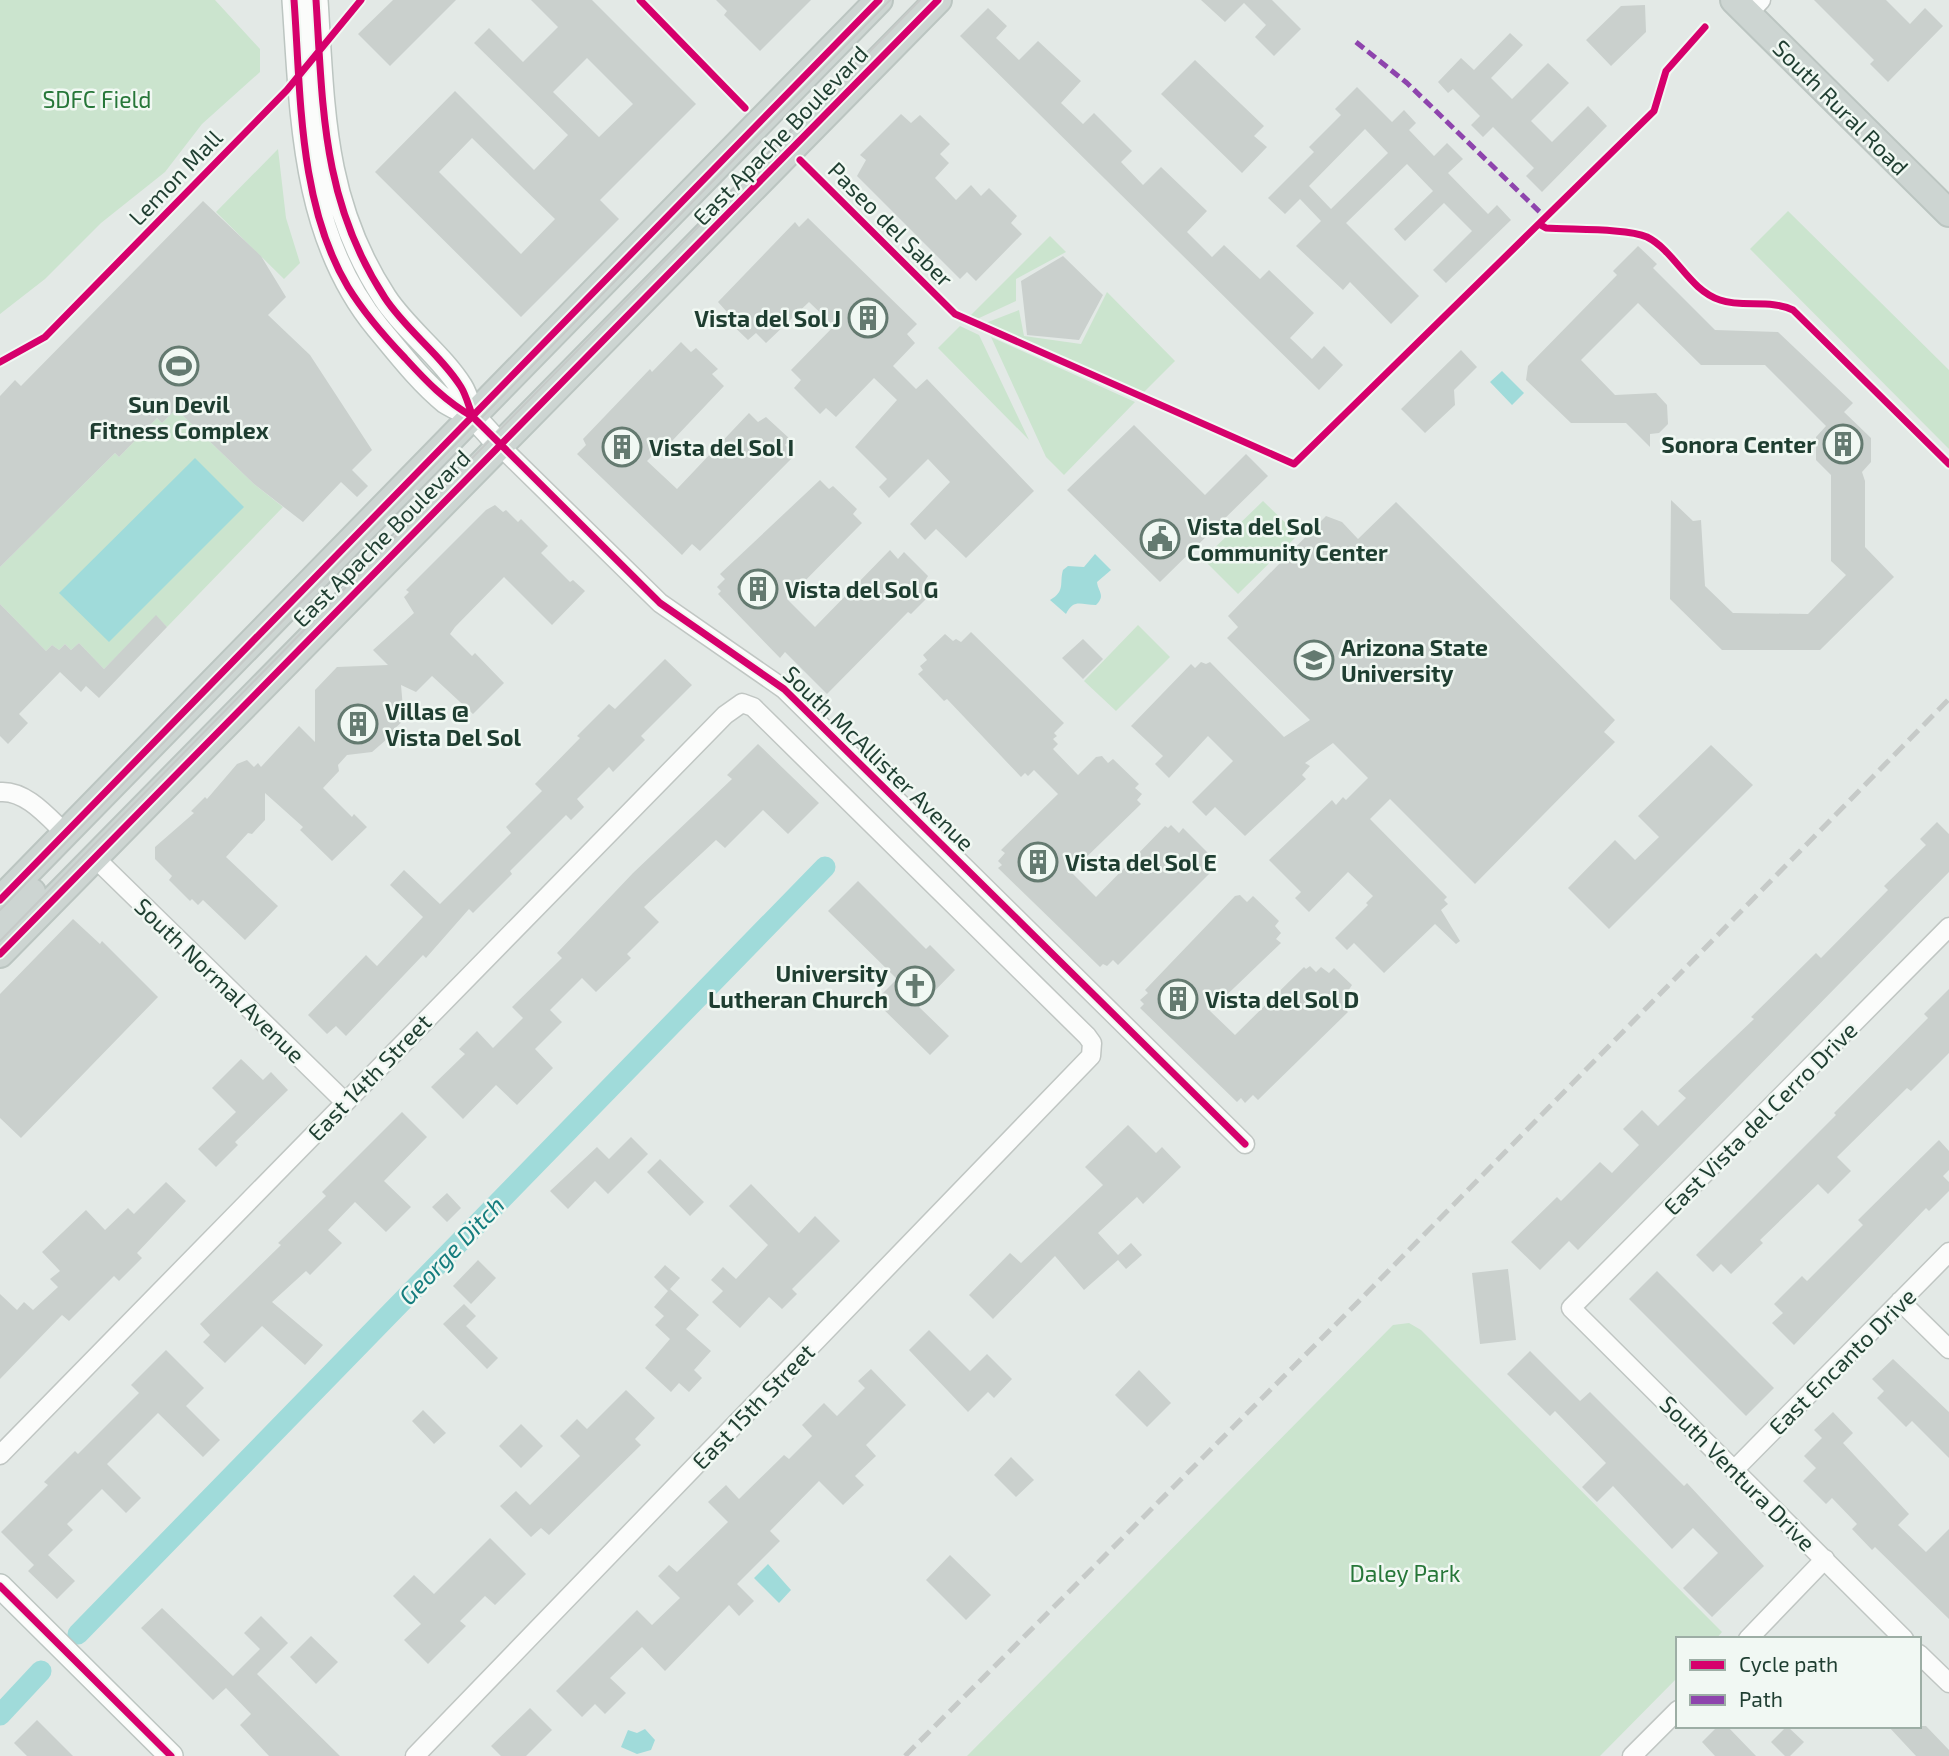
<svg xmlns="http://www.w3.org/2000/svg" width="1949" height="1756" viewBox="0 0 1949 1756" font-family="'Exo 2',sans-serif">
	<rect width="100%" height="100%" fill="#e3e9e6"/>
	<!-- green -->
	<path fill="#cbe4ce" d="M0,0H215L260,49V72L202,124L165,172L101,223L45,279L0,314Z
		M278,149L286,218L300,263L284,279L216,212Z
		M1788,211L1949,370V449L1750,249Z
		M1050,236L1066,252L1016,279V301L977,319L970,316Z
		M1107,292L1175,361L1144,392L983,324L1019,310L1024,336L1081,344Z
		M960,326L979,335L1029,440L938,348Z
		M991,337L1135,402L1064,475L1046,457Z
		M176,409L254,484L283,507L167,627L156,616L104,669L79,643L71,650L65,644L59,650L52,645L46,651L0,604V567L115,453L119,457L157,418L162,423Z
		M1263,501L1298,535L1238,594L1203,559Z
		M1138,625L1170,657L1116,711L1084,681Z
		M1409,1323L1421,1330L1722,1632L1716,1639H1678V1677L1600,1756H967L1393,1325Z"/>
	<!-- water -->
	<path fill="#a0dbda" d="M1502,371L1524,393L1512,405L1490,382Z
		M195,458L244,507L109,642L59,593Z
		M1095,554L1111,570L1097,582C1098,592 1106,595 1096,605C1081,605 1074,598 1066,614L1050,600C1066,591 1059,583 1063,570L1068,566L1084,567Z
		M768,1564L791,1590L779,1603L754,1578Z
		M645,1729L655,1740L651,1750L637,1754L621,1747L628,1730L637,1733Z"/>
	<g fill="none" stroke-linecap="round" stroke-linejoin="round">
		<!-- canal -->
		<path stroke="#a0dbda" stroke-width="21" d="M78,1634L825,867
			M0,1715L41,1671"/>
	</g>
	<!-- building -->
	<path fill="#cad0cd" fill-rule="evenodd" d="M393,0H456L390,66L358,34Z
		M531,0H592L696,104L600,200L619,219L521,317L375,172L455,91L534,170L568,135L474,43L489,28L523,62L558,27ZM587,58L633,104L599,137L553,92ZM472,138L555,219L521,254L439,172Z
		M716,0H811L760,51L724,15L727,11Z
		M1201,0H1272L1301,29L1274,56L1255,37L1266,25L1244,3L1225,22Z
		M1814,0H1886L1910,24L1925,8L1943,26L1888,82L1870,64L1874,60Z
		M1645,5L1646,32L1611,66L1586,40L1621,6Z
		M988,8L1007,26L996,38L1019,60L1038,41L1081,81L1061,103L1083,124L1094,113L1132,151L1121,162L1143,185L1161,167L1207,211L1187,232L1212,257L1224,245L1260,279L1269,270L1314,313L1290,338L1312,359L1324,346L1343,365L1319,390L960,36Z
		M1510,33L1523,45L1491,78L1512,99L1548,63L1569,83L1531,121L1552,142L1588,106L1607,126L1542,192L1526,176L1534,168L1493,127L1483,137L1471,125L1480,116L1453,89L1448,93L1438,82L1461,58L1474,70Z
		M1195,60L1264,126L1254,136L1267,147L1242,173L1161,94Z
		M1357,87L1392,122L1404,110L1416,123L1409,130L1434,156L1447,143L1463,159L1448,173L1488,214L1497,205L1511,220L1446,283L1433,270L1472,231L1444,203L1405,241L1394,229L1433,191L1407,164L1346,223L1419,296L1391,324L1350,282L1343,290L1296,246L1321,221L1300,199L1285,214L1268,198L1314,152L1309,147L1341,115L1335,109ZM1365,129L1388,153L1331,209L1309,186Z
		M901,114L911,123L920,115L950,144L940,154L949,163L935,178L956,200L971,185L981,196L989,188L1017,216L1011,223L1022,234L976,281L967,272L960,279L857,176L866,160L860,155Z
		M203,201L261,256L286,297L268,315L310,355L372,450L352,470L368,486L357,497L341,482L303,522L254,484L176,409L162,423L157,418L119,457L115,453L0,567V396L15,380L21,386Z
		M808,218L917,324L907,334L915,343L893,366L916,389L927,379L1034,491L966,558L936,529L925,540L910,524L950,482L928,459L889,498L879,487L887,479L855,447L897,400L874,378L836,417L826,408L820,414L794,388L801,380L791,370L834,326L809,302L766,343L756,333L748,340L723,316L727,312L718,302L795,222L799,227Z
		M1638,246L1657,264L1653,268L1715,330L1778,332L1853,403L1844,412L1871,438V462L1862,472L1865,481V547L1894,577L1820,650H1722L1670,599L1671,500L1693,521L1701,520L1705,586L1733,613L1808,614L1846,575L1831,561V475L1816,460V437L1826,426L1765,365H1701L1638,303L1581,360L1615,395L1656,393L1667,405L1668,424L1659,433L1650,434V447L1626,423H1571L1526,380L1528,366L1617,275L1613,271Z
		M1063,256L1103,295L1079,340L1027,335L1021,281Z
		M681,342L691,352L696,348L718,369L712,374L724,386L672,441L669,439L647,461L677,489L749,413L758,422L766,417L790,439L785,445L795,455L700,551L692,544L682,555L577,454L586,445L583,439L650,369L652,372Z
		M1461,350L1477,367L1454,390L1455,405L1425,433L1401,409Z
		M1134,425L1205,495L1246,454L1268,476L1160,582L1067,490Z
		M820,480L829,489L833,486L857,509L853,514L862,523L787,599L815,627L890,550L898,559L904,552L928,576L923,584L932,593L911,614L908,612L827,694L785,652L780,658L718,594L721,591L717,587L725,579L720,574Z
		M1396,502L1615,720L1604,732L1615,742L1475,884L1390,799L1370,819L1447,897L1444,900L1448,904L1441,910L1460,941L1456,944L1435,924L1384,973L1354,943L1347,950L1335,938L1368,905L1366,903L1373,896L1348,872L1309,912L1295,898L1301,892L1269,860L1332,800L1336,805L1343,797L1346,800L1368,778L1333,743L1305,763L1310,766L1302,775L1306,779L1245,836L1215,807L1206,816L1192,802L1233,761L1208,736L1169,778L1155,764L1163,756L1131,726L1191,664L1195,668L1201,662L1206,664L1210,662L1284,737L1310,720L1227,638L1238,627L1228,616L1326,516L1342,522L1358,539Z
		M495,505L503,512L506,510L518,522L521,519L548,546L541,553L570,582L573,580L585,591L552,625L504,577L455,627L450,634L472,656L475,653L504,683L473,714L432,676L416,692L401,685L404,720L393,730L394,733L372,752L347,755L338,765L339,771L323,788L352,817L354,814L367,827L332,861L300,830L303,827L265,793V820L252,834L248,833L226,857L278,906L245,940L203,900L198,905L192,899L190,901L169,880L172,876L155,859V847L194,813L191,811L205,797L207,799L237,764L247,760L254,767L258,763L261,767L299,726L315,742V690L337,667L388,665L373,650L414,613L404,597L409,592L406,590L486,510Z
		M0,604L46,651L52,645L59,650L65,644L71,650L79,643L104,669L156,615L167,627L99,698L86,686L81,692L60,672L19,714L28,723L8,744L0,736Z
		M971,632L1064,723L1054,733L1057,736L1053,739L1058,744L1053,749L1078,775L1096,757L1102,756L1108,763L1113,759L1139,784L1135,788L1142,794L1137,800L1141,804L1071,872L1096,897L1165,826L1168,828L1171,825L1179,833L1183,828L1208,853L1204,858L1211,864L1207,868L1211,872L1118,965L1113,960L1107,966L1103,964L1100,967L998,868L1002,865L998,861L1005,853L1001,850L1058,794L1034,770L1028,776L1025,773L1021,777L947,699L944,701L918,674L923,670L920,666L927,660L923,655L945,634L953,641L956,639L961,642Z
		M1083,639L1103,659L1083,679L1062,658Z
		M665,659L692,685L641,736L645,740L613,772L609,767L577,799L584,807L571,820L566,815L510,871L512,874L473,913L469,909L426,958L423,955L346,1036L336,1026L327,1034L308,1015L366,955L377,966L423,917L390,885L404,870L440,904L511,833L506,827L542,791L535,784L580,738L577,736L609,704L615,709Z
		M758,744L819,803L788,834L763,810L725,848L716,840L644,907L659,922L627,954L631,958L596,992L582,978L550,1010L562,1022L535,1049L553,1068L517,1105L496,1085L463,1119L431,1087L465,1054L459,1049L477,1031L493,1048L523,1018L512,1007L562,958L557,953L633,873L732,779L727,775Z
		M1711,745L1753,785L1609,929L1568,888L1615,840L1635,860L1659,837L1638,816Z
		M1937,822L1949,834V872L1578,1250L1569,1241L1540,1270L1511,1242L1557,1197L1561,1201L1600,1162L1612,1173L1639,1145L1623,1129L1642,1110L1658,1126L1686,1098L1678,1091L1754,1019L1751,1017L1816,953L1821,958L1888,890L1884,886L1926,845L1920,839Z
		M858,881L926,949L930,945L955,970L919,1007L949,1036L930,1055L875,1001L897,979L828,911Z
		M1240,895L1247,902L1253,896L1279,921L1275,926L1281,933L1276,939L1281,943L1210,1011L1235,1035L1304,967L1306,969L1310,966L1316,972L1321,967L1329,973L1334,968L1352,985L1344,997L1350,1004L1345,1009L1348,1012L1258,1100L1253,1095L1245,1103L1241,1098L1237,1102L1140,1008L1144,1004L1140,1000L1148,993L1145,990L1235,896Z
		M73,919L100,944L102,941L158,997L21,1138L0,1118V994Z
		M1949,989V1053L1911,1091L1907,1088L1837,1157L1851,1171L1828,1194L1818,1184L1760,1240L1763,1243L1731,1274L1721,1264L1713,1272L1696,1255L1836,1115L1834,1113L1928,1018L1924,1014Z
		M241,1059L263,1080L271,1072L288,1090L235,1142L238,1145L216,1167L198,1149L236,1112L212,1088Z
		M402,1112L427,1137L384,1181L411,1207L386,1232L355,1202L328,1230L342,1243L310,1275L306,1271L272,1302L323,1345L305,1365L262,1326L225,1363L203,1342L210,1335L200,1324L281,1245L278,1243L326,1196L322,1192Z
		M1128,1125L1156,1153L1162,1147L1181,1167L1143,1204L1137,1197L1098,1233L1118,1255L1131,1243L1142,1255L1126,1269L1118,1260L1084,1290L1055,1256L993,1319L969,1295L1010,1253L1021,1263L1103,1185L1085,1167Z
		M631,1137L648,1154L608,1194L595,1181L568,1209L550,1191L597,1147L609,1159Z
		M1939,1140L1949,1151V1170L1943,1176L1949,1182V1191L1929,1211L1926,1208L1794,1345L1772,1323L1783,1313L1774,1304L1802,1276L1807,1281L1863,1225L1858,1220Z
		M660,1159L704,1202L690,1216L647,1172Z
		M166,1182L186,1201L137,1253L142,1258L119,1281L114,1276L69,1321L62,1315L0,1379V1294L17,1310L24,1302L33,1310L58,1287L50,1279L60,1271L42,1252L63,1232L86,1210L105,1230L128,1208L134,1214Z
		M751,1184L799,1233L815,1216L840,1241L792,1289L797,1294L782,1309L769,1297L740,1328L712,1302L723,1291L711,1280L723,1267L736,1279L768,1245L729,1206Z
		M447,1193L461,1208L447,1222L432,1207Z
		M478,1260L496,1278L471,1304L453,1286Z
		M665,1265L680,1278L670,1289L699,1315L686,1329L711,1351L694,1370L702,1378L689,1392L679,1383L671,1392L645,1368L670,1339L655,1325L664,1316L654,1307L668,1291L654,1277Z
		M1508,1269L1516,1340L1480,1344L1472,1273Z
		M1657,1271L1774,1388L1746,1416L1629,1299Z
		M464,1304L476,1316L466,1326L498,1358L487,1369L443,1324Z
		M929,1330L970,1371L987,1354L1012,1379L994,1398L988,1392L968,1412L909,1350Z
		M166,1350L204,1388L186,1406L220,1440L203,1457L158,1413L107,1464L141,1498L126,1513L102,1489L67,1524L73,1530L48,1555L75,1581L57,1599L28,1571L34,1565L1,1532L48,1485L44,1482L75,1451L78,1454L139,1393L131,1385Z
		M1530,1351L1580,1401L1590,1392L1684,1486L1687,1483L1764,1566L1712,1617L1683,1588L1718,1553L1693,1528L1672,1549L1613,1486L1597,1502L1582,1487L1606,1463L1555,1411L1550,1416L1507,1374Z
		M1893,1359L1949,1412V1458L1912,1421L1906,1427L1877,1398L1884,1391L1872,1379Z
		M871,1369L906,1405L866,1445L876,1456L855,1476L864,1485L843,1505L819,1481L770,1531L780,1541L737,1584L754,1601L739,1616L729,1605L665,1671L642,1647L610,1678L626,1693L605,1714L595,1704L582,1717L556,1691L637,1610L652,1625L680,1598L658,1576L669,1565L677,1572L728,1522L708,1502L726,1485L739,1499L784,1455L789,1459L812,1436L802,1425L824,1403L837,1416L865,1388L858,1381Z
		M1139,1370L1171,1403L1147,1427L1115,1395Z
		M626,1390L655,1418L635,1439L641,1445L549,1535L541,1528L531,1537L500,1506L516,1491L530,1505L580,1456L560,1436L577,1419L587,1429Z
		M423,1410L446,1433L434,1444L412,1421Z
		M1833,1412L1853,1433L1843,1443L1909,1514L1898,1525L1926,1552L1949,1529V1619L1875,1547L1872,1550L1852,1529L1857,1524L1832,1498L1826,1504L1803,1481L1816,1468L1804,1456L1822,1438L1814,1430Z
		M521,1424L543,1446L521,1468L499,1446Z
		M1011,1457L1034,1480L1016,1497L994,1475Z
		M490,1538L526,1574L495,1605L485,1596L460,1621L466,1626L428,1664L404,1640L421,1624L393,1596L414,1575L434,1594Z
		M950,1555L991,1595L966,1620L926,1580Z
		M162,1608L233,1676L260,1649L244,1633L261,1616L288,1643L257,1674L340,1756H269L240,1725L251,1714L226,1688L213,1700L141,1628Z
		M311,1636L338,1662L316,1684L290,1657Z
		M530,1708L552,1730L526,1756H501L491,1746Z
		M37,1720L73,1756H27L14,1743Z
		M1718,1726H1727L1756,1756H1715L1702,1742Z
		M1787,1726L1804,1742L1790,1756H1785L1771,1742Z
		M1888,1726H1926L1949,1750V1756H1916Z"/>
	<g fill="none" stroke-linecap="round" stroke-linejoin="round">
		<defs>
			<path id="street" d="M1748,14L1761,0
				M499,445L660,603L784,689L1245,1144
				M0,792C26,790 48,817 66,834
				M95,858L345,1102
				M1900,1301L1949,1349
				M0,1455L725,715L742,703L753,707L1087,1036L1092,1043L1091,1056L415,1756
				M1735,1469L1949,1252
				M1748,1639L1825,1559
				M1904,1639L1571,1308L1949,927
				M1919,1654L1949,1683
				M1632,1756L1678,1710"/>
			<path id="secondary" d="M294,0C302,113 302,236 378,328C398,352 421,382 446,402C455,408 466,411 474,418C483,426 491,436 499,445
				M316,0C323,109 322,202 385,298C406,330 441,355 461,387C466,395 469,407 473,417
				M0,1586L171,1756"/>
			<path id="primary" d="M1734,0L1949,213
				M0,900L879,0
				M0,925L32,892
				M0,954L938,0"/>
		</defs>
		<!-- street casing -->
		<use href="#street" stroke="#c0c6c3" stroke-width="21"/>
		<!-- secondary casing -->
		<use href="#secondary" stroke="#bcc5c1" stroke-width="26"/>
		<!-- primary casing -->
		<use href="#primary" stroke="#bbc5c1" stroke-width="30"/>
		<!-- street -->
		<use href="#street" stroke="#fbfcfb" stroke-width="18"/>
		<!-- secondary -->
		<use href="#secondary" stroke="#fbfcfb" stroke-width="23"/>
		<!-- primary -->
		<use href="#primary" stroke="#cdd5d2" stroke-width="26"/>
		<!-- tram -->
		<path stroke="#c6cac8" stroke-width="2" d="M0,910L890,0
			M0,941L920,0"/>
		<!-- rail -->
		<path stroke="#c6cac8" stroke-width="5" stroke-dasharray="14 7" stroke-linecap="butt" d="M905,1756L1359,1301L1949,699"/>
		<!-- quiet -->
		<path stroke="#8e44ad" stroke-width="5" stroke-dasharray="10 5" stroke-linecap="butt" d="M1356,42L1407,83L1546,218"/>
		<defs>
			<path id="cycleway" d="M294,0C301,94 298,203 348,287C364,313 384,336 405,358C426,381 445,401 473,417L660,603L784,689L1245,1144
				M316,0C323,109 322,202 385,298C406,330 441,355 461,387C466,395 469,407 473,417
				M640,0L745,108
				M800,160L955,314L1294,464L1654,111L1666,71L1705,27
				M1539,224L1546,228C1570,230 1627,228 1647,237C1675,251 1689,290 1720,300C1743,308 1770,299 1793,310L1949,464
				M0,362L45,337L287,90L361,0
				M0,900L879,0
				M0,954L938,0
				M0,1586L171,1756"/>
		</defs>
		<!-- cycleway casing -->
		<use href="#cycleway" stroke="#f1f8f3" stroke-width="11"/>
		<!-- cycleway -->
		<use href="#cycleway" stroke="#d6006c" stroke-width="7"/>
	</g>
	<!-- icons -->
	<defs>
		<symbol id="building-ring" viewBox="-11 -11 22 22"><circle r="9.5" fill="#f1f8f3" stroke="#647a70" stroke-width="1.5"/><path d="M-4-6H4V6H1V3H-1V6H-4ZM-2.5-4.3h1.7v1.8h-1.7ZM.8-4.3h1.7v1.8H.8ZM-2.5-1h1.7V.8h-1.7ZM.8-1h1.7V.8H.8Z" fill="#647a70"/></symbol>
		<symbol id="stadium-ring" viewBox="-11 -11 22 22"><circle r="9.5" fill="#f1f8f3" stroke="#647a70" stroke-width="1.5"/><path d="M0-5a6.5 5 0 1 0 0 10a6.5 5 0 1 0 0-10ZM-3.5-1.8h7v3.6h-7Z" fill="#647a70"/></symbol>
		<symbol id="civic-ring" viewBox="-11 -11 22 22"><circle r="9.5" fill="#f1f8f3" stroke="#647a70" stroke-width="1.5"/><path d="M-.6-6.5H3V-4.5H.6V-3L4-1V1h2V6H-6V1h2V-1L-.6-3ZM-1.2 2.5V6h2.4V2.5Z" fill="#647a70"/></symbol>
		<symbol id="university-ring" viewBox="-11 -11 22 22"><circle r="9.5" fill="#f1f8f3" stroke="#647a70" stroke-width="1.5"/><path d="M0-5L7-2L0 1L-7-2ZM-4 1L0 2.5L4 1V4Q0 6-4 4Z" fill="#647a70"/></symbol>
		<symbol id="church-ring" viewBox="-11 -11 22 22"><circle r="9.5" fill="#f1f8f3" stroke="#647a70" stroke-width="1.5"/><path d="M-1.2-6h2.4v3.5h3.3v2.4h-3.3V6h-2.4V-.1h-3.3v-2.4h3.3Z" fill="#647a70"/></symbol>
	</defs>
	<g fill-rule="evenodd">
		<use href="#building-ring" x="846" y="296" width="44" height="44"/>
		<use href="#stadium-ring" x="157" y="344" width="44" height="44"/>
		<use href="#building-ring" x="1821" y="422" width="44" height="44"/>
		<use href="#building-ring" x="600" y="425" width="44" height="44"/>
		<use href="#civic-ring" x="1138" y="517" width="44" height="44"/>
		<use href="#building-ring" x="736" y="567" width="44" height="44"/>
		<use href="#university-ring" x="1292" y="638" width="44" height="44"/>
		<use href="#building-ring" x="336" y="702" width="44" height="44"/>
		<use href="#building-ring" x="1016" y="840" width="44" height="44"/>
		<use href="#church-ring" x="893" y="964" width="44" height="44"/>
		<use href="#building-ring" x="1156" y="977" width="44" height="44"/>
	</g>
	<g text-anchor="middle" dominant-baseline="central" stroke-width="5" stroke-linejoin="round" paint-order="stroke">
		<!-- park labels -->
		<g font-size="23" fill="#277739" stroke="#f1f8f3">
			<text x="97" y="99">SDFC Field</text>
			<text x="1405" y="1573">Daley Park</text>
		</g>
		<!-- street labels -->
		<g font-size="23" fill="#1f3e31" stroke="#f1f8f3">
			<text transform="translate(1841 107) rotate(45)">South Rural Road</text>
			<text transform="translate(780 135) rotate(-46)">East Apache Boulevard</text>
			<text transform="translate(175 177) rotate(-46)">Lemon Mall</text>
			<text transform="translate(891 224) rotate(45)">Paseo del Saber</text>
			<text transform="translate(381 538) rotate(-45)">East Apache Boulevard</text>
			<text transform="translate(879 758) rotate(44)">South McAllister Avenue</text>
			<text transform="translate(220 980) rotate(44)">South Normal Avenue</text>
			<text transform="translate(369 1077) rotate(-46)">East 14th Street</text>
			<text transform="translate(1760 1118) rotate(-45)">East Vista del Cerro Drive</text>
			<text transform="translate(1842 1361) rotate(-45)">East Encanto Drive</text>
			<text transform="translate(753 1406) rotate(-46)">East 15th Street</text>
			<text transform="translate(1738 1473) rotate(45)">South Ventura Drive</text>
		</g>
		<!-- poi labels -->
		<g font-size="23" font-weight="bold" fill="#1f3e31" stroke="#f1f8f3" text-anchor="start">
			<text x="841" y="318" text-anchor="end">Vista del Sol J</text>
			<text x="179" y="404" text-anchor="middle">Sun Devil<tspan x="179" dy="26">Fitness Complex</tspan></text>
			<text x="1816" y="444" text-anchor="end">Sonora Center</text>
			<text x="649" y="447">Vista del Sol I</text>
			<text x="1187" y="526">Vista del Sol<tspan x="1187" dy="26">Community Center</tspan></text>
			<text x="785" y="589">Vista del Sol G</text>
			<text x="1341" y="647">Arizona State<tspan x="1341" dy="26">University</tspan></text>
			<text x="385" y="711">Villas @<tspan x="385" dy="26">Vista Del Sol</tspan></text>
			<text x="1065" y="862">Vista del Sol E</text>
			<text x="888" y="973" text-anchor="end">University<tspan x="888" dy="26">Lutheran Church</tspan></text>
			<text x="1205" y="999">Vista del Sol D</text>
		</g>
		<!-- water labels -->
		<g font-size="24" font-style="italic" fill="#157d7e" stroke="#f1f8f3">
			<text transform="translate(451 1250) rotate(-46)">George Ditch</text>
		</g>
	</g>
	<!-- legend -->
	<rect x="1676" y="1637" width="245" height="91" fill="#f1f8f3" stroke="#9daea5" stroke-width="2"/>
	<rect x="1690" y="1660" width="35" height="10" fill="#d6006c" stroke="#9daea5" stroke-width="2"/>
	<text x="1739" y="1672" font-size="21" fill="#1f3e31">Cycle path</text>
	<rect x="1690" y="1695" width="35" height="10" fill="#8e44ad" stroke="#9daea5" stroke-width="2"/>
	<text x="1739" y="1707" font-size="21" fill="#1f3e31">Path</text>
</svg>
